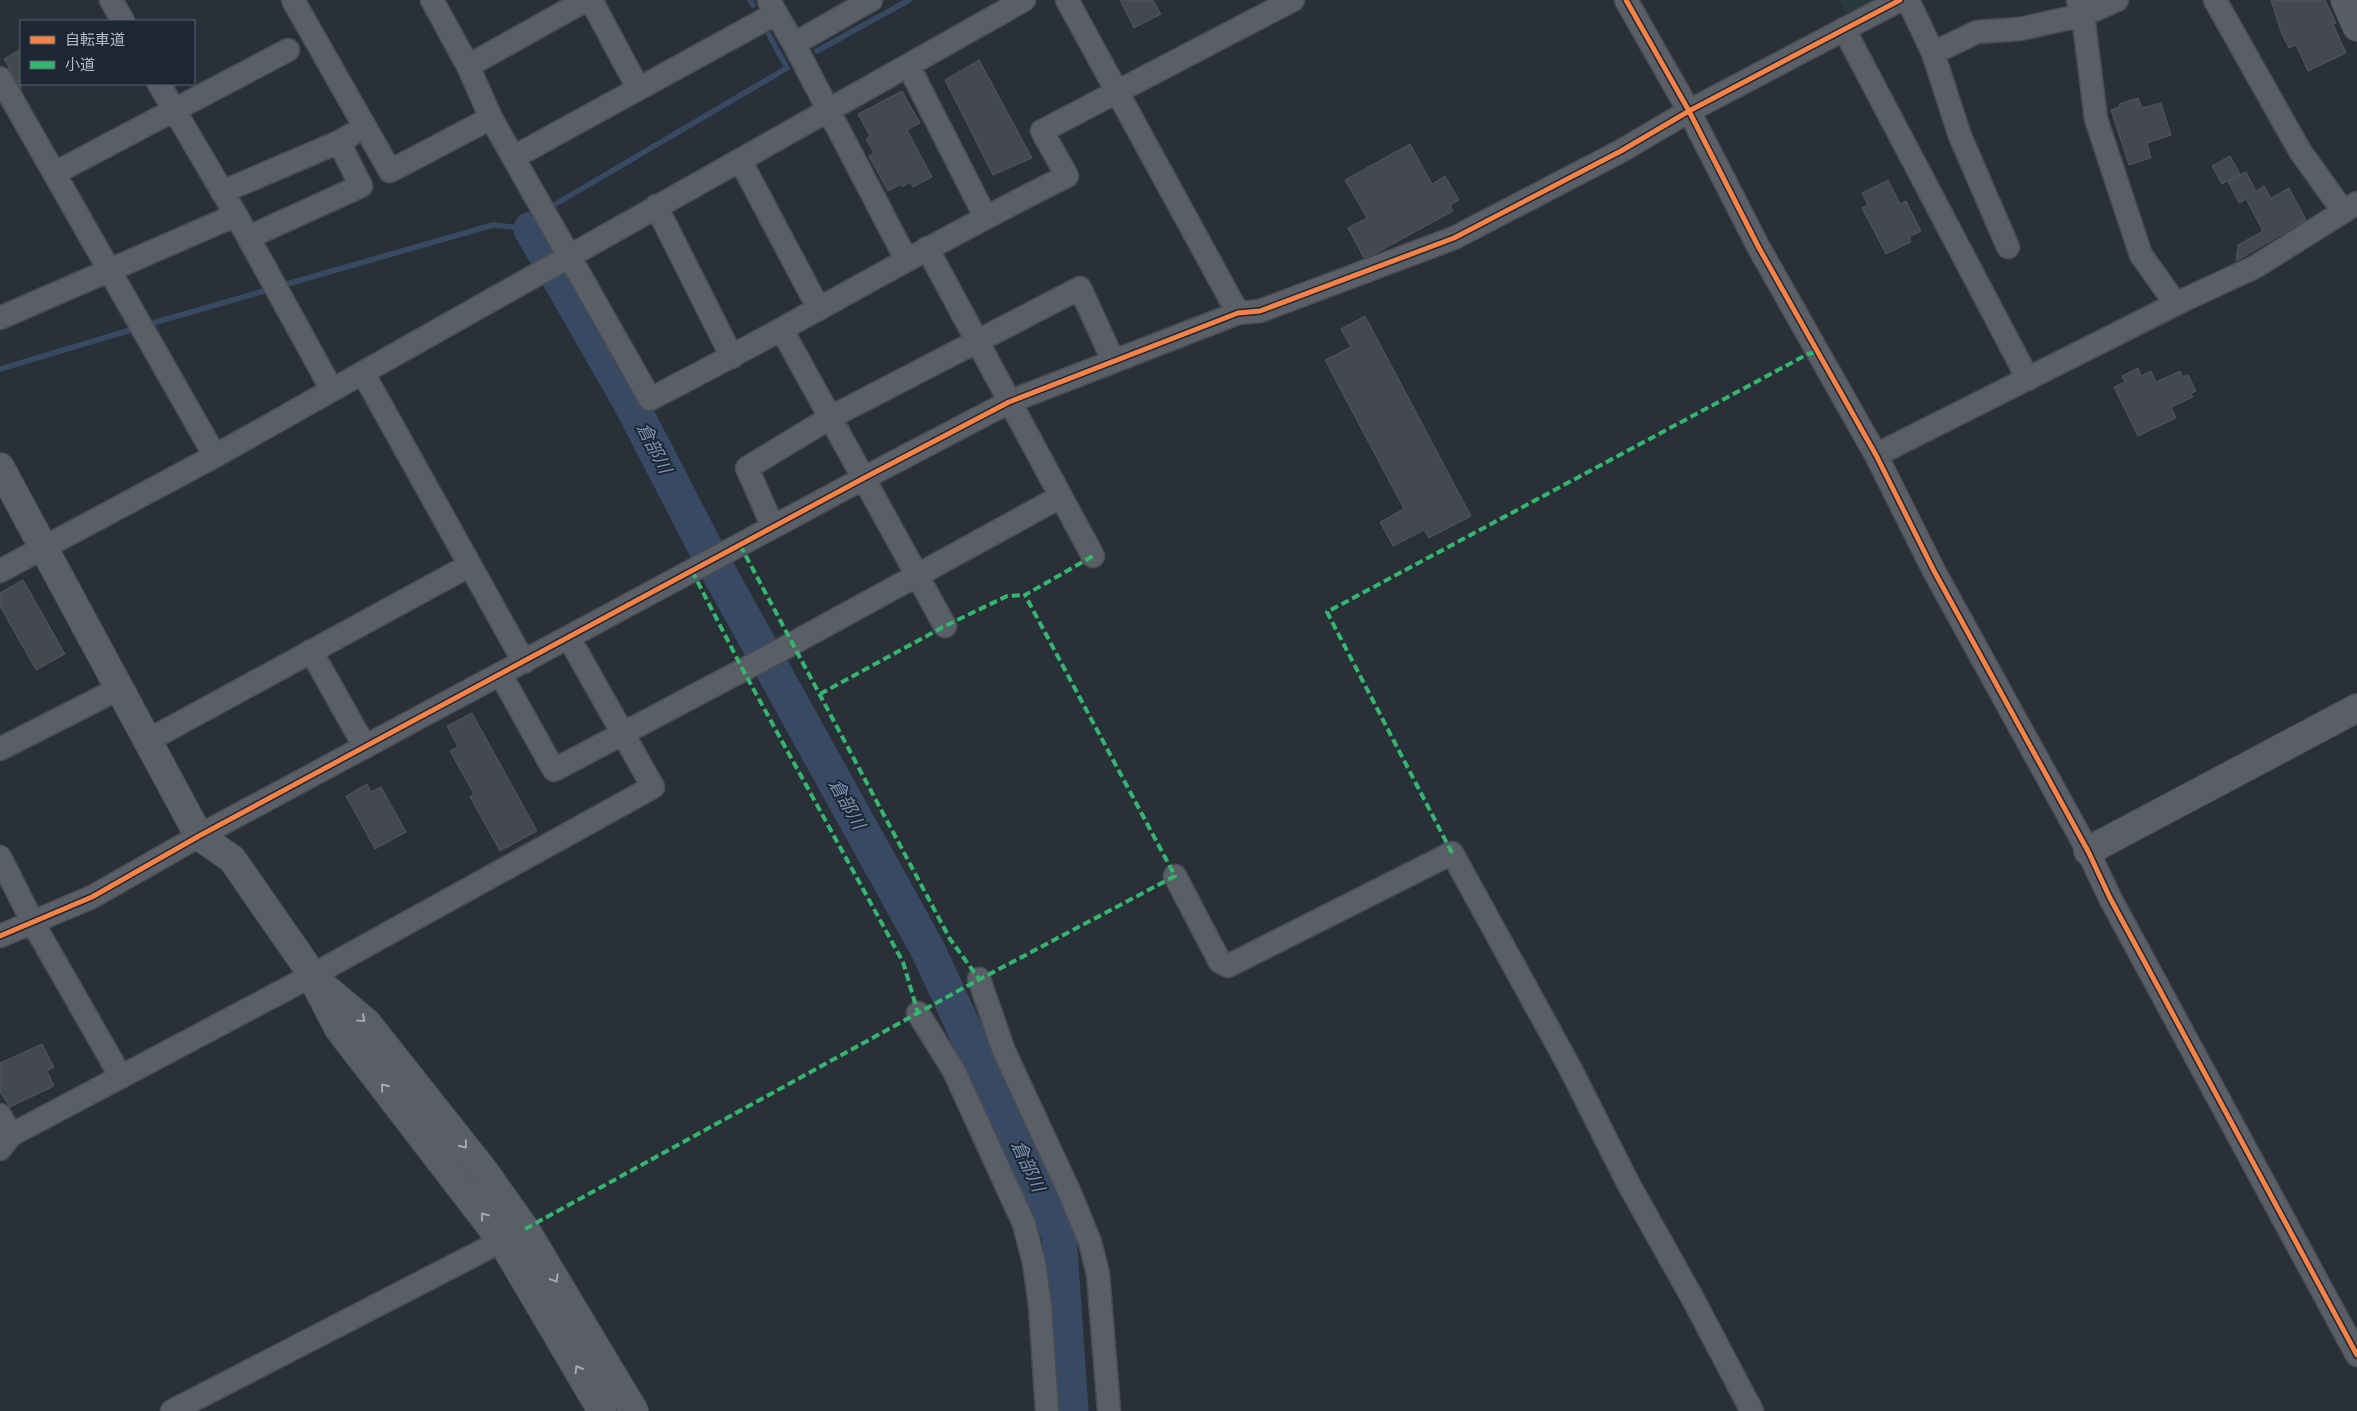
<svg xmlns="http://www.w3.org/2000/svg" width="2357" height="1411" viewBox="0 0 2357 1411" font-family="Karla,'Noto Sans JP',sans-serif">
	<rect width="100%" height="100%" fill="#2a3038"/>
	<!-- green -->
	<path fill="#273a3e" d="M1839,0H1879L1848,16Z"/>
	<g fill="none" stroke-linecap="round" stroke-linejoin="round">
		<!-- stream -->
		<path stroke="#384963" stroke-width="5.5" d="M750,0L753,5
			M817,51L909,0
			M549,210L554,205L787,68L769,35
			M280,286L493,225L531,229L542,217
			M146,325L271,289
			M0,369L137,328"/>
		<!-- river -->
		<path stroke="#384963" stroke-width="35" d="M531,229L629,400L706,549L928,950L1059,1234L1071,1411"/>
	</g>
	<!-- building -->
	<path fill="#444950" stroke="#52575f" d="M1120,0H1153L1161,14L1134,28Z
		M2271,0H2325L2336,23L2333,24L2346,53L2308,71L2296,45L2289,48L2281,32Z
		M21,49V89L4,59Z
		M979,60L1032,158L993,175L945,80Z
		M902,91L920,123L907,130L932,177L913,187L910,182L902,187L901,184L888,191L869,156L874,153L866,139L870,136L858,114Z
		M2138,98L2142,108L2161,103L2171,135L2147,143L2151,158L2129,165L2111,110L2120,107L2119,104Z
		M1410,144L1432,184L1445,176L1459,200L1450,205L1453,211L1378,252L1364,258L1348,228L1367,218L1345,180Z
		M2230,156L2240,174L2222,184L2212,166Z
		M2246,172L2256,191L2264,186L2271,198L2289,188L2306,220L2236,261L2238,245L2263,231L2246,199L2239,203L2228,181Z
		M1888,180L1900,204L1906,201L1921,231L1909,237L1911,242L1886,254L1862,208L1868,205L1862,193Z
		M1365,316L1471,516L1429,538L1424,530L1393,546L1380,522L1404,509L1325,360L1351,347L1341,329Z
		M2138,368L2141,376L2151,371L2156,382L2180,371L2183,377L2188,375L2196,391L2191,394L2193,397L2171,407L2176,418L2138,436L2114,387L2125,382L2122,376Z
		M23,580L65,654L36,670L0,606V593Z
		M472,713L537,831L500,851L470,797L474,794L450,751L458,747L447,726Z
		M367,784L371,792L381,787L406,832L375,849L346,796Z
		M42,1044L54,1067L47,1071L54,1086L10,1107L0,1092V1063Z"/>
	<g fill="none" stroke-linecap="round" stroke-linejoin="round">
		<defs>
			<path id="minor" d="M111,0L123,21
				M293,0L390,171L491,118
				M432,0L468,66L491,118L650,399C790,328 925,246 1067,176L1042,131L1293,0
				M591,0L638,88
				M1067,0L1238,313
				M1626,0L1689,111L1759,248L1876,455L1934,571L2088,851L2110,898L2357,1355
				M1908,0L1933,53L1960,136L2008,247
				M2078,0L2083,15L2096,119L2141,255L2176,304
				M2215,0L2300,151L2343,211
				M769,1L794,44L906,259
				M1844,29L2028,379
				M794,44L871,0
				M1933,53L1977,32L2020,29L2083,15L2117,0
				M468,66L586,0
				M909,67L985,216
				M0,78L215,456
				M159,84L236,215L332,390
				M514,157L775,14
				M740,160L819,309
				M55,173L288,50
				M222,192L339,142L351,135
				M656,206L732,357
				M249,237L361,186L339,142
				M927,248L1093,556
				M0,318L236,215
				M782,330L945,626
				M363,373L524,662
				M1876,455L2186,299L2255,267L2357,203
				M773,527L747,468L831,417L1080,288L1113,360
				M0,571L215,456L1024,0
				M311,651L365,747
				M501,675L554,770L777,652L1060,497
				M147,741L470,565
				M0,749L118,689
				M0,857L33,923L121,1077
				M1175,876L1220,962L1228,966L1452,853L1569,1066L1628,1183L1693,1299L1752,1411
				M0,936L92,897L199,836L864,478L1009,402L1238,313L1260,311L1454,238L1621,151L1689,111L1900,0
				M979,979L1004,1051L1069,1191L1090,1242L1098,1274L1109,1411
				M918,1013L954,1071L1024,1224L1034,1263L1040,1305L1047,1411
				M0,1115L11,1135
				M0,1149L11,1135L311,976L653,787L569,638
				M172,1411L517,1233"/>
			<path id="tertiary" d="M0,467L199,836L232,859L305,964L339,1029L502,1241L602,1411
				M2088,851L2357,708
				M322,985L367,1023L484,1171L525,1229L634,1411"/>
			<path id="secondary" d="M2345,0L2357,27"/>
		</defs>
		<!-- minor casing -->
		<use href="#minor" stroke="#484c53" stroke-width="25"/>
		<!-- tertiary casing -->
		<use href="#tertiary" stroke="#484c53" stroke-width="30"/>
		<!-- secondary casing -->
		<use href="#secondary" stroke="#484c53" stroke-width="30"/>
		<!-- minor -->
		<use href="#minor" stroke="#5a5e66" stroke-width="22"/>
		<!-- tertiary -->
		<use href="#tertiary" stroke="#5a5e66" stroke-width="28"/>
		<!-- secondary -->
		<use href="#secondary" stroke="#595d64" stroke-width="28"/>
		<!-- quiet -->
		<path stroke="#33b770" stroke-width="4" stroke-dasharray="8 4" stroke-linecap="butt" d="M740,545L950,939L979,979
			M692,571L743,670L903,962L918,1013
			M820,694L945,626L1007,596L1025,595
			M1452,853L1327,612L1808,354L1817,352
			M525,1229L967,986L1175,876L1025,595L1093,556"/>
		<defs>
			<path id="cycleway" d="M1626,0L1689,111L1759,248L1876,455L1934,571L2088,851L2110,898L2357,1355
				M0,936L92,897L199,836L864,478L1009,402L1238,313L1260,311L1454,238L1621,151L1689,111L1900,0"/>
		</defs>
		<!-- cycleway casing -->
		<use href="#cycleway" stroke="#1d2633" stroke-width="8"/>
		<!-- cycleway -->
		<use href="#cycleway" stroke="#f48246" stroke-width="5"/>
	</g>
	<!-- one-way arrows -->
	<defs><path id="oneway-chevron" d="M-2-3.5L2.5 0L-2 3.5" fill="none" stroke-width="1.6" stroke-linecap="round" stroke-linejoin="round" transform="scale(1.25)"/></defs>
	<g stroke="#a2a9b5">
		<use href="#oneway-chevron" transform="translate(362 1019) rotate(42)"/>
		<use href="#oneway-chevron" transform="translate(384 1087) rotate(-128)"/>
		<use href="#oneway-chevron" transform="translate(464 1145) rotate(52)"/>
		<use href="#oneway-chevron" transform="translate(484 1216) rotate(-127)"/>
		<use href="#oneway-chevron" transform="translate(555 1279) rotate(59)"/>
		<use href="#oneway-chevron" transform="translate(578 1369) rotate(-120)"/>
	</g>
	<g text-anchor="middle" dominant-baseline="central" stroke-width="4" stroke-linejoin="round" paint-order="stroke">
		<!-- water labels -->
		<g font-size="18" font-style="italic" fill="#7c92b1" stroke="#1d2633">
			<text transform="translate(654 448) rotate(63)">倉部川</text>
			<text transform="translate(847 804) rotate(61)">倉部川</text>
			<text transform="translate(1028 1166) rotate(65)">倉部川</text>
		</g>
	</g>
	<!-- legend -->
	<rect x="20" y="20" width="175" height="65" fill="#1d2633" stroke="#59626f"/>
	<rect x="30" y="36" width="25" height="8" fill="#f48246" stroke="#59626f"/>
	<text x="65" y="45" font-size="15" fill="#b4bcc9">自転車道</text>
	<rect x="30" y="61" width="25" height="8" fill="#33b770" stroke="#59626f"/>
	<text x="65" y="70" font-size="15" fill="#b4bcc9">小道</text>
</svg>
